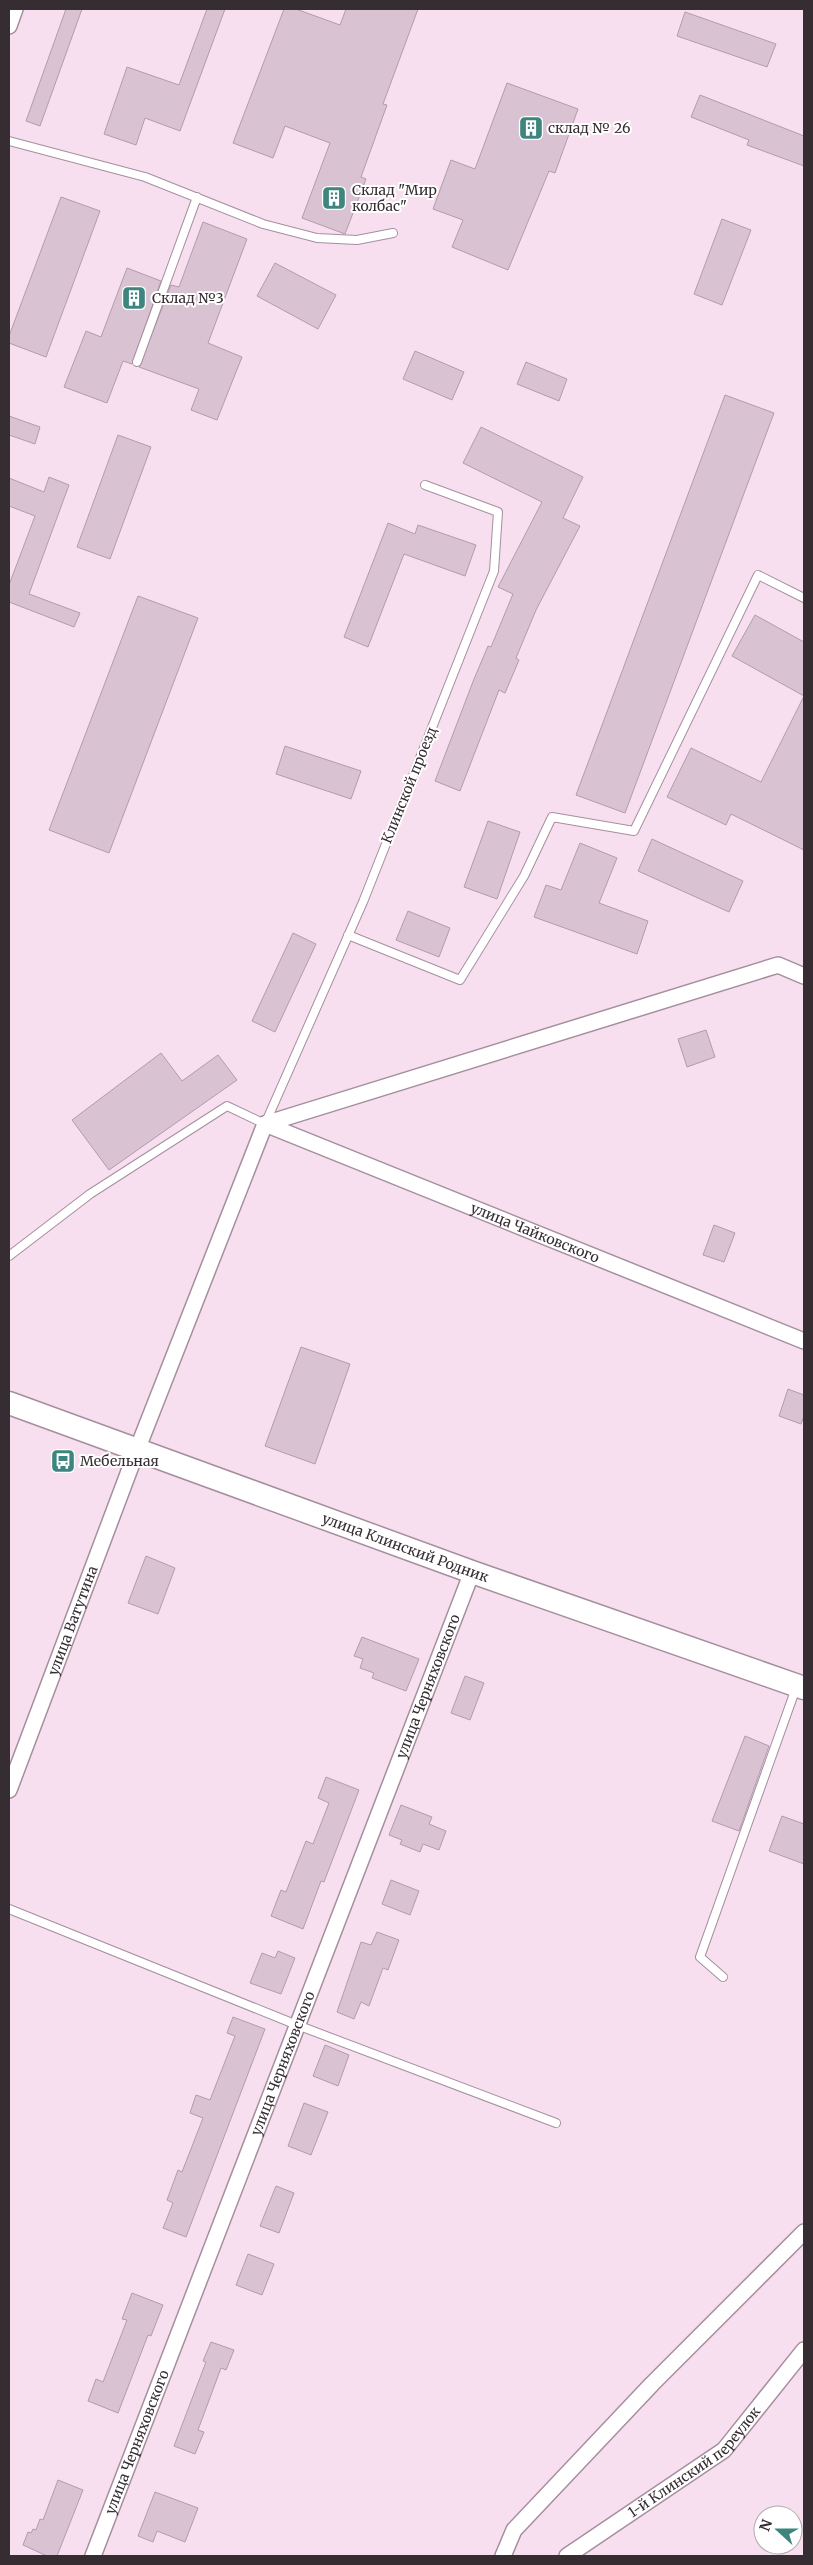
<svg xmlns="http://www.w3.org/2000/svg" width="813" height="2565" viewBox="0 0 813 2565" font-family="Merriweather,serif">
	<rect width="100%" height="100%" fill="#f7dfef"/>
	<!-- building -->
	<path fill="#d9c2d2" stroke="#b29cab" d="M66,9H82L40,126L26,121Z
		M207,9H225L180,131L145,118L136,145L104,134L127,67L179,85Z
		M284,9H296L340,25L346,9H418L383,104L387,105L361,177L366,179L345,234L302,218L330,143L285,126L273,158L233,143Z
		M685,12L776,44L767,67L677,36Z
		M507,83L578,109L555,173L549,171L508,270L452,247L463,220L433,209L451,160L475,169Z
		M700,95L804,136V166L747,145L749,140L691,117Z
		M61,197L100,211L46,357L9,343V336Z
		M722,219L751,230L722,305L694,294Z
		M203,222L247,239L208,343L242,357L217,420L191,410L199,389L139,367L171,285L179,287Z
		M275,263L336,295L318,329L257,296Z
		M127,268L161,281L132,364L123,361L107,403L64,387L86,331L101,337Z
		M415,351L464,372L452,400L403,379Z
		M526,362L567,379L559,401L517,384Z
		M725,395L774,413L625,813L576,795Z
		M9,416L40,427L35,444L9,435Z
		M481,427L583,477L563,518L580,526L536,610L516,658L519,660L505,693L499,690L460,791L435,781L474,679L488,646L491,647L513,594L498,587L542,502L463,463Z
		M118,435L151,447L110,559L77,547Z
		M49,477L69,485L29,594L80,613L74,627L9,602V585L35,516L9,506V478L44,492Z
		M388,523L415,534L418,525L476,545L465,576L404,554L368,647L344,637Z
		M138,596L198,618L109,853L49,830Z
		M755,615L804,642V850L731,814L726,825L667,797L691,748L761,782L804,696L732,656Z
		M285,746L361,771L351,799L276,774Z
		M488,821L520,832L497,899L464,887Z
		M652,839L743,881L729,912L638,871Z
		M580,843L617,858L599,903L648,921L637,954L534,917L546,885L561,890Z
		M408,911L450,928L439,957L396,940Z
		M293,933L316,944L275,1032L252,1021Z
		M706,1030L715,1057L687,1067L678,1039Z
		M161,1053L182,1081L218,1055L237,1080L109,1170L72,1120Z
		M714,1225L735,1233L724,1262L703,1255Z
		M301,1347L350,1364L315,1464L265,1446Z
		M788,1389L804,1395V1416L801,1424L779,1416Z
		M146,1556L175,1568L158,1614L128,1603Z
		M362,1637L419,1659L406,1691L372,1678L374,1673L360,1668L363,1659L354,1656Z
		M465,1676L484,1683L470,1720L451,1713Z
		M745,1736L769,1746L739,1831L712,1821Z
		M326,1777L359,1790L324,1882L321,1881L303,1929L271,1916L281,1890L286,1892L306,1841L313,1844L329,1803L318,1798Z
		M401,1805L432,1817L429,1824L446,1831L439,1850L423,1844L420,1852L400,1844L402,1840L389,1835Z
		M782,1816L804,1824V1864L769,1851Z
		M391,1880L419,1891L410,1915L382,1904Z
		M377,1932L399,1940L388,1970L383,1968L369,2006L361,2002L354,2019L337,2012L361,1942L371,1945Z
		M278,1951L295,1958L281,1994L250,1983L262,1953L275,1958Z
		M233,2017L265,2029L186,2237L163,2228L173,2203L167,2200L178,2170L182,2172L203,2118L190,2113L196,2095L210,2100L235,2036L227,2033Z
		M325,2045L349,2055L338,2086L313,2076Z
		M304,2103L328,2112L311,2155L288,2146Z
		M276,2186L294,2193L279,2233L260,2226Z
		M248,2254L274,2264L262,2295L236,2285Z
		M132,2293L163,2305L151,2336L148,2335L118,2413L88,2401L96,2379L103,2382L127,2320L122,2319Z
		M211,2342L234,2350L226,2370L221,2368L198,2430L204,2432L195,2454L174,2446L206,2362L203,2361Z
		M58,2480L83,2490L57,2556H47L23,2545L28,2532L31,2533L33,2529L36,2530L40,2519L43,2520Z
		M155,2492L198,2508L185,2542L157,2531L153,2542L138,2536Z"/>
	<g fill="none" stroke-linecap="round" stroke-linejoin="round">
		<defs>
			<path id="lane" d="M9,141L145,177L263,224L317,238L357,240L393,233
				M137,362L197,197
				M348,935L460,980L524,876L552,817L634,831L758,575L804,598
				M9,1256L90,1194L227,1106L265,1124L363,902L494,571L498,512L425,485
				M9,1909L297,2025L556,2123
				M723,1977L700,1957L796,1688"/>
			<g id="street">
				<path d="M9,26L15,9"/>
				<path id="s1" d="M265,1124L804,1341"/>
				<path d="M265,1124L778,965L804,976"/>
				<path id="s2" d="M9,1790L137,1450L265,1124"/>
				<path id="s3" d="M93,2556L472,1572"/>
				<path d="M503,2556L514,2530L652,2384L804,2232"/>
				<path id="s4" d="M567,2556L724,2450L804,2350"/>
			</g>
			<g id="secondary">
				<path id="s5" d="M9,1403L472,1572L804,1688"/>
			</g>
		</defs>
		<!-- lane casing -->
		<use href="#lane" stroke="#a58f9e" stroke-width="10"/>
		<!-- street casing -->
		<use href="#street" stroke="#a58f9e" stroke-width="18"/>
		<!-- secondary casing -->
		<use href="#secondary" stroke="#a58f9e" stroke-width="25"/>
		<!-- lane -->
		<use href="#lane" stroke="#fff" stroke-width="8"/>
		<!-- street -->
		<use href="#street" stroke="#fff" stroke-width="15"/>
		<!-- secondary -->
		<use href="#secondary" stroke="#fff" stroke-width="22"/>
	</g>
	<!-- icons -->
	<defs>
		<symbol id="building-square" viewBox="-11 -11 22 22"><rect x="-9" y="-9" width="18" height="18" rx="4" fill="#3f857f" stroke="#fff"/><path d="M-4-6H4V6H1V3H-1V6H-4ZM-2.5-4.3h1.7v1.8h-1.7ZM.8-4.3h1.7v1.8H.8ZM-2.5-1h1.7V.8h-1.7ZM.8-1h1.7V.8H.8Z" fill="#fff"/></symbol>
		<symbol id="bus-square" viewBox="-11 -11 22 22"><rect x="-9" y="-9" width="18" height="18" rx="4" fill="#3f857f" stroke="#fff"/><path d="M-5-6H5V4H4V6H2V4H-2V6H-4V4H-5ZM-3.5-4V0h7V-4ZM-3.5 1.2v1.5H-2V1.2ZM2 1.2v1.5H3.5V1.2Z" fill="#fff"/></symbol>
	</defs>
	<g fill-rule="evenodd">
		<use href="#building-square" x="517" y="114" width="28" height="28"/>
		<use href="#building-square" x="320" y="184" width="28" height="28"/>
		<use href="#building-square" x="120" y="284" width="28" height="28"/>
		<use href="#bus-square" x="49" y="1447" width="28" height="28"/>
	</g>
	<g text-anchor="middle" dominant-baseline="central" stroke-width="4" stroke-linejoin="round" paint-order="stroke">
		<!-- poi labels -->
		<g font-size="14" fill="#362d33" stroke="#fff" text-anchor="start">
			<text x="548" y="128">склад № 26</text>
			<text x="352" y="190">Склад "Мир<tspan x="352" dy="16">колбас"</tspan></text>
			<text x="152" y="298">Склад №3</text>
			<text x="80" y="1461">Мебельная</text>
		</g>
		<!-- street labels -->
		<g font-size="14" fill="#362d33" stroke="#fff">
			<text transform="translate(409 785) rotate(-68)">Клинской проезд</text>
			<text stroke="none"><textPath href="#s1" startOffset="291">улица Чайковского</textPath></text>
			<text stroke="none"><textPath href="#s5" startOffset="422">улица Клинский Родник</textPath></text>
			<text stroke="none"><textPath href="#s2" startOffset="181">улица Ватутина</textPath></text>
			<text stroke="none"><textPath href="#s3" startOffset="932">улица Черняховского</textPath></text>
			<text stroke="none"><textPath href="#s3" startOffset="528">улица Черняховского</textPath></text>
			<text stroke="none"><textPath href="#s3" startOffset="122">улица Черняховского</textPath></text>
			<text stroke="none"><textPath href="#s4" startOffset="159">1-й Клинский переулок</textPath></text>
		</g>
	</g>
	<!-- border -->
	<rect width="813" height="2565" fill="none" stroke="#362d33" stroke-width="20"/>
	<!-- north arrow -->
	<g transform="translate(778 2530) rotate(291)"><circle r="24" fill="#ffffff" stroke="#afabad"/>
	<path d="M0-4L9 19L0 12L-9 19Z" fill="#3f857f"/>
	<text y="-8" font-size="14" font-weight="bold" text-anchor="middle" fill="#362d33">N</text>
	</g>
</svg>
